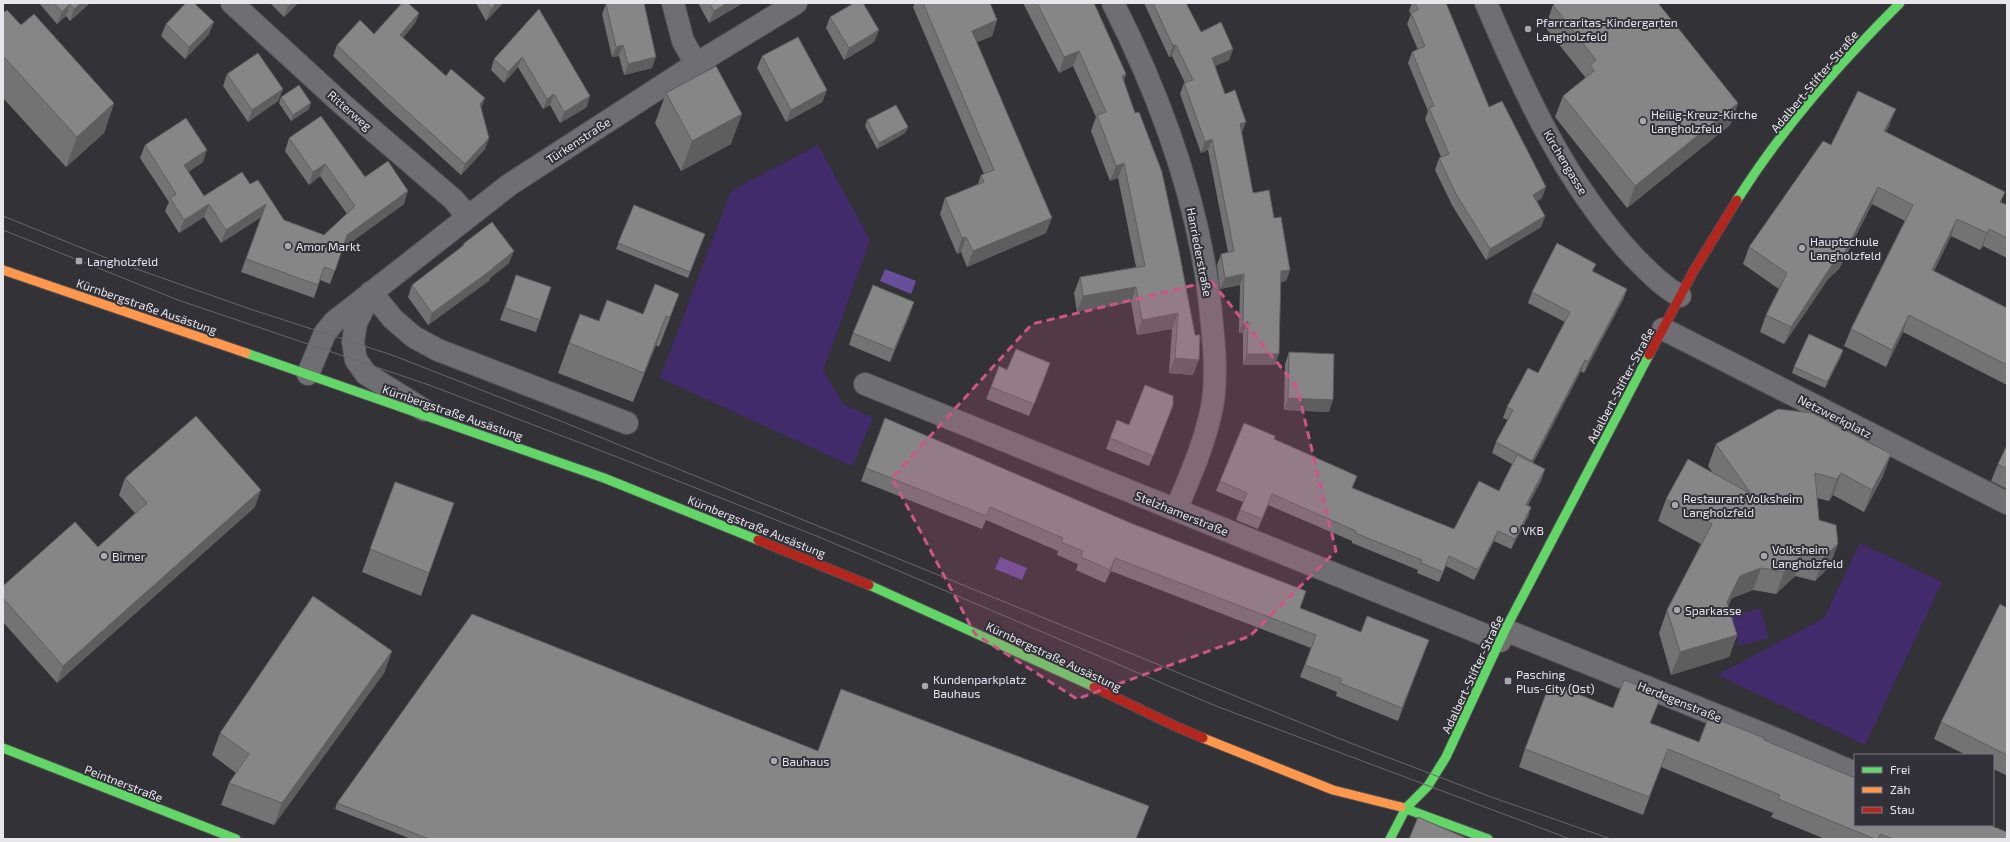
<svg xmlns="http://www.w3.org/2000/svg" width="2010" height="842" viewBox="0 0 2010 842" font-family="'Exo 2',sans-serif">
	<rect width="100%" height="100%" fill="#333236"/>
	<!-- green -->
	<path fill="#422b6b" d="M818,145L870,240L823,370L843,404L873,418L852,466L660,378L731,191Z
		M1860,543L1942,582L1865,745L1717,675L1824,618Z
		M1760,608L1769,638L1739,646L1730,617Z"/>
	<!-- water -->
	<path fill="#674f9b" d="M885,269L916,281L911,294L880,281Z
		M1000,557L1027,568L1022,580L995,569Z"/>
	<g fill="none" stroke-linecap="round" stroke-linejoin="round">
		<defs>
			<path id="street" d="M232,3L341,103L454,200L468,217
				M673,3L683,41L696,64
				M1113,3C1164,104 1203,212 1212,325C1215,352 1217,381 1212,407C1205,443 1190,476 1176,510
				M1486,3C1524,92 1567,186 1634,257C1649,272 1662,286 1680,296
				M371,292L393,319L414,337L438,350L627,423
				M369,297L356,323L353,342L356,360L366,374L424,410
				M1663,329L2007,503
				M308,374L325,333L334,322L509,185L696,64L796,3
				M865,384L1500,641
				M1505,630L1783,742L1855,773"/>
			<path id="fast" d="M1737,200C1783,127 1839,64 1900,3
				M246,353L604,478L758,540
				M869,585L1094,687
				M3,748L236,839
				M1401,807L1488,839
				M1390,839L1406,808L1428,786L1446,757L1505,630L1649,355"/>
			<path id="slow" d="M3,270L246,353
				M1203,738L1333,790L1401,807"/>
			<path id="jam" d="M1649,355L1693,272L1737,200
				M758,540L869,585
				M1094,687L1175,726L1203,738"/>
		</defs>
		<!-- street casing -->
		<use href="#street" stroke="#504f53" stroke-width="24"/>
		<!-- fast casing -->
		<use href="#fast" stroke="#504f53" stroke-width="11"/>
		<!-- slow casing -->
		<use href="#slow" stroke="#504f53" stroke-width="11"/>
		<!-- jam casing -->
		<use href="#jam" stroke="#504f53" stroke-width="11"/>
		<!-- street -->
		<use href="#street" stroke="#6f6e72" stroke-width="22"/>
		<!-- fast -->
		<use href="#fast" stroke="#63d668" stroke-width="9"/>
		<!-- slow -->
		<use href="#slow" stroke="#ff974d" stroke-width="9"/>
		<!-- jam -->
		<use href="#jam" stroke="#b3261e" stroke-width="9"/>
		<!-- tram -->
		<path stroke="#69686c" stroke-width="1" d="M3,216L114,261L250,309L392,355L563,422L1353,744L1494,798L1611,839
			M3,230L178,300L429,385L625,460L819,537L1216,706L1570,839"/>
	</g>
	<!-- wall -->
	<path fill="#737373" d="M39,3H90L70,21L66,16L57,24Z
		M270,3H298L284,17Z
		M476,3H503L486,21Z
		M698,3H743L709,23Z
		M915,3H990L997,20L992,36L977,42L1046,233L967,267L961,252L957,254L940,214L945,198L978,184L981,175L984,174L913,7Z
		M1023,3H1094L1126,74L1124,80L1193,375L1169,373L1172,329L1137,335L1131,302L1077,312L1074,293L1080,277L1136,267L1118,178L1110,181L1091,131L1096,117L1073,66L1059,73Z
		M1144,3H1186L1201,32L1233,49L1229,60L1215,66L1225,94L1242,133H1241L1253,193L1274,218L1290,270L1286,281L1281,282L1275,365H1243V333H1239L1240,285L1220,289L1217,265L1221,254L1228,252L1208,150L1201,153L1180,94L1184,83H1185L1172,56L1169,57Z
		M1412,3H1446L1489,107L1542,198L1537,201L1545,216L1541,227L1486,260L1452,205L1435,170L1439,158L1441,157L1425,119L1428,111L1408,63L1412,52L1418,50L1407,24L1411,14L1409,11Z
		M606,4L652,68L624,75L619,56L612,57L602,14Z
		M1553,5L1738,103L1730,125L1627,208L1555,117L1563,96L1585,78V77L1545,27Z
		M539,9L587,107L560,123L550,105L543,109L518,67L504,83L491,70L494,59Z
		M3,13L21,25L114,103L104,133L66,167L3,98Z
		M419,13L415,23L403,38L481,108L489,138L485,149L461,175L385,106L333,56L337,45L374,34Z
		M830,17L879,30L874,42L844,60L826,28Z
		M166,24L209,34L185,59L161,36Z
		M762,56L827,90L822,102L786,122L757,68Z
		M227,74L283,89L278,101L248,122L223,86Z
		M666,93L731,144L681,171L655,123Z
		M281,97L309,109L291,121L279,103Z
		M867,120L908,127L905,133L877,149L865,126Z
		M1889,126L1886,132L2005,192L2001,202L2007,205V258L1983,246L1980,250L1951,236L1934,271L2007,308V385L1903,332L1886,367L1844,346L1851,329L1905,221L1872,204L1839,269L1828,279L1784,344L1760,332L1766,315L1779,289L1743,264L1749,247L1831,145Z
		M289,138L365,177L404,204L343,248L330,284L320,280L314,298L241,272L261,217L221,243L204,217L179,233L165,211L169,202L140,158L145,145L203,162L188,172L204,196L250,184L284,220L324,235L347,214L320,176L309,185L285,151Z
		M634,205L705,234L688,278L616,249Z
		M463,244L509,263L490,278V280L428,325L408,297L412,285L462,247Z
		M1596,264L1593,271L1627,289L1623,300L1584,373L1581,371L1533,463L1542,479L1528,505L1531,507L1528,517L1511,549L1494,541L1474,580L1446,566L1439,582L1417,573L1418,570L1352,543V541L1268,505L1258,529L1236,520L1243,502L1216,491L1220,481L1274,439L1353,488L1454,529L1499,491L1512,464L1492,453L1496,442L1508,420L1503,418L1507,407L1538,373L1565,322L1528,303L1532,292Z
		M516,275L551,287L536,332L500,320Z
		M679,294L659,347L656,345L633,402L558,373L569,343L599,321L643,314Z
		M910,314L890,362L849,345L853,333Z
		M1843,350L1841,356L1825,388L1792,373L1794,367Z
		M1289,352L1329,412L1284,410L1285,364Z
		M1007,370L1046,375L1029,416L986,399L991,387Z
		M1173,405L1149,466L1106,449L1110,438L1129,425Z
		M885,418L1300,608L1361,632L1424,653L1398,721L1336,696L1337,692L1300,677L1311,648L1111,571L1105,583L1076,570L1078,564L1057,555L1058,551L986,520L982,529L861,481Z
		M1716,444L1891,454L1883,476L1864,512L1833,495L1829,501L1817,498L1819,520L1830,566L1815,581L1795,576L1776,594L1753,590L1732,598L1728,606L1737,635L1729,657L1671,675L1659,633L1667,610L1701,544L1658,521L1666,499L1713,473L1708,466Z
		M2007,445V489L1991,481L1998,464Z
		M125,478L255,507L57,683L3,622V586L98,547L135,513L119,495Z
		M395,482L454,503L421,596L362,572Z
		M2007,608V774L2006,775L1993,769V755H1966L1934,739L1941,722Z
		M392,651L384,673L274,825L221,805L229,783L236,773L212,755L220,733Z
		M1651,723L1699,742L1764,740L2007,839H1825L1771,817L1773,813L1661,767L1643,815L1519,767L1525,749Z
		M818,751L1136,839H411L335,809L337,803Z"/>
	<!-- shaded-wall -->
	<path fill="#5e5e5e" d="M81,3H90L70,21L74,9Z
		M291,3H298L284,17L288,6Z
		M496,3H503L486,21L491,9Z
		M727,3H743L709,23L714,11Z
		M70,4L66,16L57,24L62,12Z
		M419,13L415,23L396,46L400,35Z
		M997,20L992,36L966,47L972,31Z
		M214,22L209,34L185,59L189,47Z
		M879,30L874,42L844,60L849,48Z
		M623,45L619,56L612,57L616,47Z
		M1176,45L1172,56L1169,57L1173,46Z
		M1233,49L1229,60L1208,69L1212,58Z
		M1079,51L1073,66L1059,73L1064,57Z
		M522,57L518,67L504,83L508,72Z
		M656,57L652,68L624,75L628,64Z
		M1126,74L1121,89L1122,76Z
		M283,89L278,101L248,122L252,110Z
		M827,90L822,102L786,122L791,110Z
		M554,94L550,105L543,109L547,99Z
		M590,96L587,107L560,123L564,112Z
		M485,98L481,109L480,104Z
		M114,103L104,133L66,167L77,137Z
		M311,103L309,109L291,121L293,115Z
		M1738,103L1730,125L1627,208L1635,186Z
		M1896,109L1889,126L1878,148L1884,131Z
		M742,114L731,144L681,171L692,141Z
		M1246,122L1242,133L1236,135L1240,124Z
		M908,127L905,133L877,149L879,143Z
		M489,138L485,149L461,175L465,164Z
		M1212,139L1208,150L1201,153L1205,142Z
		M207,150L203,162L179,178L184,165Z
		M1124,163L1118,178L1110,181L1116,166Z
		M325,164L320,176L309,185L313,172Z
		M1546,187L1542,198L1529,206L1533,195Z
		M1878,187L1872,204L1839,269L1828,279L1784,344L1791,327Z
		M408,191L404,204L343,248L347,235Z
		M209,204L204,217L179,233L184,220Z
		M266,204L261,217L221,243L226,230Z
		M1545,216L1541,227L1486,260L1490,249Z
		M1052,218L1046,233L967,267L973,251Z
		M1957,219L1951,236L1925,287L1932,270Z
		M1989,229L1983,246L1980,250L1987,233Z
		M966,237L961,252L957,254L962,238Z
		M514,251L509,263L490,278V280L428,325L432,313Z
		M1290,270L1286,281L1277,282L1281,271Z
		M1244,274L1240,285L1220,289L1225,278Z
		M1136,287L1131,302L1077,312L1083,296Z
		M1627,289L1623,300L1584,373L1588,362Z
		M679,294L668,324L659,347L670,317Z
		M914,302L910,314L890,362L894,350Z
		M1178,313L1172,329L1137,335L1142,320Z
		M1909,315L1903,332L1886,367L1892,350Z
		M666,316L656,345L633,402L644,373Z
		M1243,322H1248L1243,333H1239Z
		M1843,350L1841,356L1825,388L1827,382Z
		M1247,354H1279L1275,365H1243Z
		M1175,358L1199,360L1193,375L1169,373Z
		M1585,360L1581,371L1528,472L1532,461Z
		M1050,363L1046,375L1029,416L1034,404Z
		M1288,398L1333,400L1329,412L1284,410Z
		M1891,454L1883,476L1864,512L1872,490Z
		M1545,469L1542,479L1523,515L1526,505Z
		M1841,473L1833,495L1829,501L1837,479Z
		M261,490L255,507L57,683L63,666Z
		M1272,494L1268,505L1258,529Z
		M1531,507L1528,517L1511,549L1515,539Z
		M1498,531L1494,541L1474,580L1478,570Z
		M1838,544L1830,566L1815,581L1823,558Z
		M1803,554L1795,576L1776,594L1784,572Z
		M1115,558L1111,571L1105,583L1110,570Z
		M1761,568L1753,590L1732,598L1719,624L1727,602L1740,576Z
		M1737,635L1729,657L1671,675L1680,652Z
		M1429,640L1424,653L1398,721L1402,708Z
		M392,651L384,673L274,825L282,803Z"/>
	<!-- building -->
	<path fill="#868686" stroke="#5e5e5e" d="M54,3H81L74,9L70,4L62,12Z
		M186,3H194L214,22L189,47L166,24Z
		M285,3H291L288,6Z
		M402,3H408L419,13L400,35L446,76L451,69L485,98L480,104L489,138L465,164L389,95L337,45L360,20L374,34Z
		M487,3H496L491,9Z
		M609,3H644L656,57L628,64L623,45L616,47L606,4Z
		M709,3H727L714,11Z
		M854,3H863L879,30L849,48L830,17Z
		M923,3H990L997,20L972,31L1052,218L973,251L966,237L962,238L945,198L984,182L981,175L994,170Z
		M1037,3H1094L1126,74L1122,76L1135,113L1139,112L1162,172L1179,251L1195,335H1200L1199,360L1175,358L1178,313L1142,320L1136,287L1083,296L1080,277L1145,266L1124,163L1116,166L1097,115L1106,112L1079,51L1064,57Z
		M1153,3H1186L1201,32L1221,22L1233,49L1212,58L1225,94L1235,90L1246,122L1240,124L1253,193L1269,190L1274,218L1281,217L1290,270L1281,271L1279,354H1247L1248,322H1243L1244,274L1225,278L1221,254L1234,251L1212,139L1205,142L1184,83L1193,80L1176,45L1173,46Z
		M1415,3H1446L1489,107L1502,101L1546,187L1533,195L1545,216L1490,249L1456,194L1439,158L1449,154L1429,108L1434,106L1412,52L1425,46L1411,13L1418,10Z
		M1556,3H1658L1738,103L1635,186L1563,96L1594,71L1590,65L1596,60L1553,5Z
		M539,9L590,96L564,112L554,94L547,99L522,57L508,72L494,59Z
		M7,10L21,25L34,14L114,103L77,137L3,56V13Z
		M798,37L827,90L791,110L762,56Z
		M258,53L283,89L252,110L227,74Z
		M716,66L742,114L692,141L666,93Z
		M299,85L311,103L293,115L281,97Z
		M1858,91L1896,109L1884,131L2005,192L2000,202L2007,205V238L1989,229L1987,233L1957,219L1932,270L2007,308V365L1909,315L1892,350L1851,329L1913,205L1878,187L1845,252L1834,262L1791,327L1766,315L1787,273L1749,247L1823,141L1831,145Z
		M896,105L908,127L879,143L867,120Z
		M321,116L365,177L388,161L408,191L347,235L335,271L324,267L318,285L246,259L266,204L226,230L209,204L184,220L170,198L176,194L145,145L186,118L207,150L184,165L204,196L242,172L250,184L258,180L284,220L324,235L355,206L325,164L313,172L289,138Z
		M634,205L705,234L690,272L618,243Z
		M492,222L514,251L493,268H494L432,313L412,285L464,245L463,244Z
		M1557,243L1596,264L1592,271L1627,289L1588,362L1585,360L1532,461L1496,442L1513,410L1507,407L1528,368L1538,373L1570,312L1532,292Z
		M516,275L551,287L540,320L505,308Z
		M655,284L679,294L670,317L666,316L644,373L569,343L580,314L599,321L607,300L643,314Z
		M873,285L914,302L894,350L853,333Z
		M1809,334L1843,350L1827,382L1794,367Z
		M1016,349L1050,363L1034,404L991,387L999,366L1007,370Z
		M1289,352L1334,354L1333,400L1288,398Z
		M1145,385L1173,396V405L1153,456L1110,438L1117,420L1129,425Z
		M1778,409L1812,413L1891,454L1872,490L1841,473L1837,479L1815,473L1819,520L1836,525L1838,544L1823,558L1803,554L1784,572L1761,568L1740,576L1727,602L1737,635L1680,652L1667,610L1712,524L1666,499L1688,459L1751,494L1716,444Z
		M196,416L261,490L63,666L3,598V586L75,522L98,547L147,503L125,478Z
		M885,418L1133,524L1306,591L1300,608L1361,632L1367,616L1429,640L1402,708L1340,683L1342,679L1305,665L1316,635L1115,558L1110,570L1081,557L1083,551L1061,542L1063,538L990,507L986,516L866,468Z
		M1244,423L1275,436L1274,439L1357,476L1352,488L1454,529L1479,481L1499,491L1517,455L1545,469L1526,505L1531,507L1515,539L1498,531L1478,570L1449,556L1443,572L1421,563L1422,560L1355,533L1356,531L1272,494L1262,519L1240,510L1247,493L1220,481Z
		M2007,445V469L1998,464Z
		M395,482L454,503L429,573L370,549Z
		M313,596L392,651L282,803L229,783L249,754L220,733Z
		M2000,604L2007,608V755L1941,722Z
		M472,614L818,751L841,689L1149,806L1136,839H429L337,803Z
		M1624,680L1662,694L1650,723L1699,742L1709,716L1764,738V740L1855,778V825H1989L2007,832V839H1893L1880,834L1878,839H1875L1778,799L1780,795L1668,749L1649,797L1525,749L1550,683L1613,708Z
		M1418,817L1468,839H1409Z"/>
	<!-- marked area -->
	<path fill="#cd5686" fill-opacity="0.2" stroke="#cd5686" stroke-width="3" stroke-dasharray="8 5" stroke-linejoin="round" d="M1211,281L1297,387L1336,551L1250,636L1077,699L975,634L892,478L1032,324Z"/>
	<!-- markers -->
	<g fill="#a8a7ac" stroke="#323038" stroke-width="1.5">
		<circle cx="1528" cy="29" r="4"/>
		<circle cx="1643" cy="121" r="4"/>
		<circle cx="288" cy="246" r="4"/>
		<circle cx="1802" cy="248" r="4"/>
		<rect x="75" y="257" width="8" height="8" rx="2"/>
		<circle cx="1675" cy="505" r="4"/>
		<circle cx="1514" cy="530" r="4"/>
		<circle cx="104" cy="556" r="4"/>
		<circle cx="1764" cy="556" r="4"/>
		<circle cx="1677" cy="610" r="4"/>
		<rect x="1504" y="677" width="8" height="8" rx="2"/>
		<circle cx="925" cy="686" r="4"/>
		<circle cx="774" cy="761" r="4"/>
	</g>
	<g text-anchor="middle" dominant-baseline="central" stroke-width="4" stroke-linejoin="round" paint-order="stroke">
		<!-- poi labels -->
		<g font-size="12" fill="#e7e6eb" stroke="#323038" text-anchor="start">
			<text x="1536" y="22">Pfarrcaritas-Kindergarten<tspan x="1536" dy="14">Langholzfeld</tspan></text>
			<text x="1651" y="114">Heilig-Kreuz-Kirche<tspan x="1651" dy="14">Langholzfeld</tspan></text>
			<text x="1810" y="241">Hauptschule<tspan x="1810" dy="14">Langholzfeld</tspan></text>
			<text x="296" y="246">Amor Markt</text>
			<text x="87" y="261">Langholzfeld</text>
			<text x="1683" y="498">Restaurant Volksheim<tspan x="1683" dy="14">Langholzfeld</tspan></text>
			<text x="1522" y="530">VKB</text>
			<text x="1772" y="549">Volksheim<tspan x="1772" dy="14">Langholzfeld</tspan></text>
			<text x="112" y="556">Birner</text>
			<text x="1685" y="610">Sparkasse</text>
			<text x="1516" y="674">Pasching<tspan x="1516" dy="14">Plus-City (Ost)</tspan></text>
			<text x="933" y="679">Kundenparkplatz<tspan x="933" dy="14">Bauhaus</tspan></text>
			<text x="782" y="761">Bauhaus</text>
		</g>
		<!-- street labels -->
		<g font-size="12" fill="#e7e6eb" stroke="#323038">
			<text transform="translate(1814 81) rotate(-50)">Adalbert-Stifter-Straße</text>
			<text transform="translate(350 110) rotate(41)">Ritterweg</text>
			<text transform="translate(578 140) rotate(-33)">Türkenstraße</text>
			<text transform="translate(1566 162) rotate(59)">Kirchengasse</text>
			<text transform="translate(1200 252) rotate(79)">Hanriederstraße</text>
			<text transform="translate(147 306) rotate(19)">Kürnbergstraße Ausästung</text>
			<text transform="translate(1620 385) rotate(-62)">Adalbert-Stifter-Straße</text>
			<text transform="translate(453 412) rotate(19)">Kürnbergstraße Ausästung</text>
			<text transform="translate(1835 416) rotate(27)">Netzwerkplatz</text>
			<text transform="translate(1182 513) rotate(22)">Stelzhamerstraße</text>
			<text transform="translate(757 526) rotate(22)">Kürnbergstraße Ausästung</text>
			<text transform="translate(1054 656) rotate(25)">Kürnbergstraße Ausästung</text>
			<text transform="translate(1472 674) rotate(-65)">Adalbert-Stifter-Straße</text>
			<text transform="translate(1680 701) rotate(22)">Herdegenstraße</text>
			<text transform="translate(124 783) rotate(21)">Peintnerstraße</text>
		</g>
	</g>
	<!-- border -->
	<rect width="2010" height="842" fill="none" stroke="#e7e6eb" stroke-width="8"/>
	<!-- legend -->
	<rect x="1854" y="754" width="140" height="72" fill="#323038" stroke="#7a7980"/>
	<rect x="1862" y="767" width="20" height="6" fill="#63d668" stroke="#7a7980"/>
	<text x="1890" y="774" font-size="12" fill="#e7e6eb">Frei</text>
	<rect x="1862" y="787" width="20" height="6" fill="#ff974d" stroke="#7a7980"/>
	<text x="1890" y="794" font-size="12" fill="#e7e6eb">Zäh</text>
	<rect x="1862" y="807" width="20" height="6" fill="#b3261e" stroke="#7a7980"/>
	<text x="1890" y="814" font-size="12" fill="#e7e6eb">Stau</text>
</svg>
